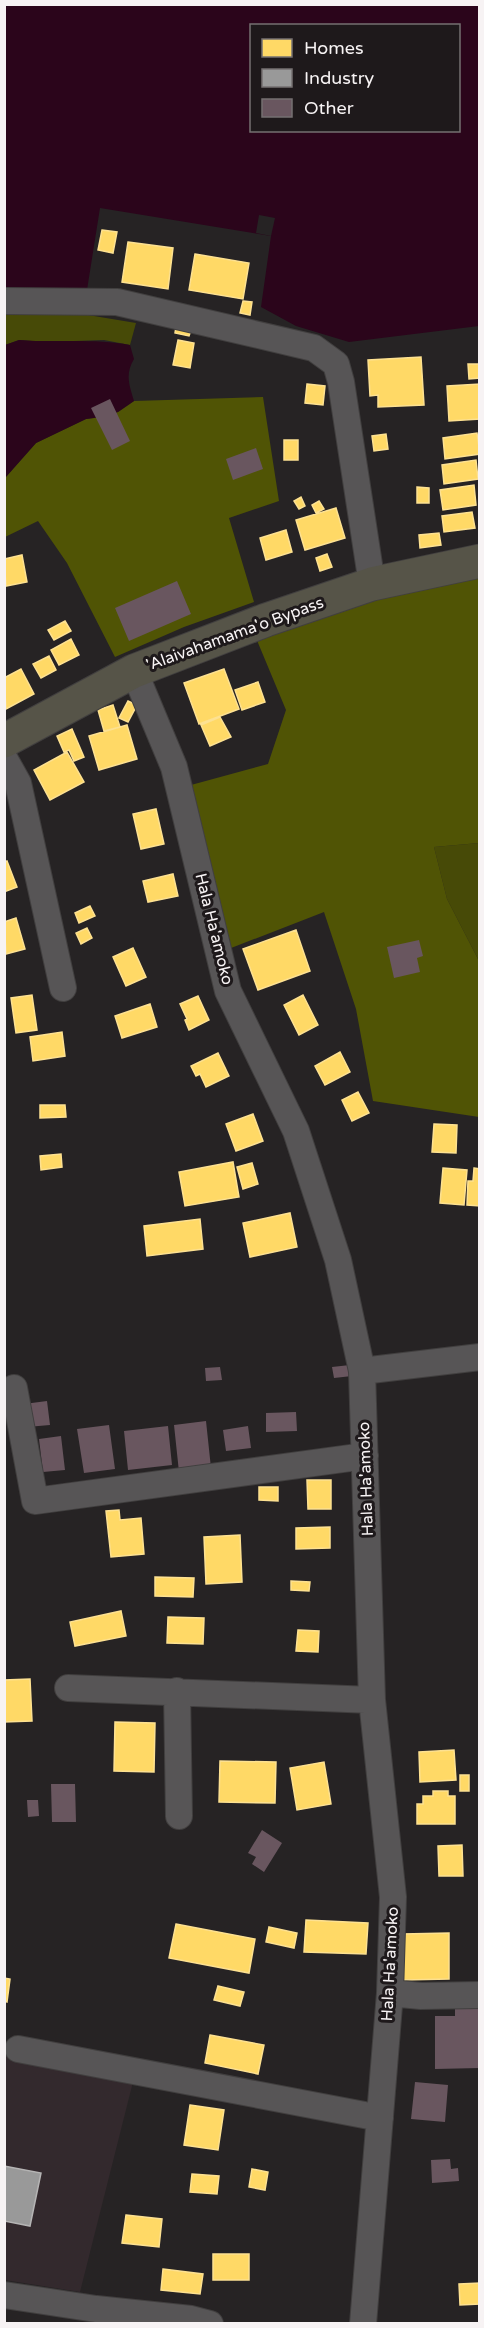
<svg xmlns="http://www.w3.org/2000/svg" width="484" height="2328" viewBox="0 0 484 2328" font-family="'Varela Round',sans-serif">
	<rect width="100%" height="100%" fill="#262324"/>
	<!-- built -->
	<path fill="#33292d" d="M4,2053L134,2078L80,2292L5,2280Z"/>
	<!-- green -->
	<path fill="#474a07" d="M5,308L76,313L136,323L130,345L104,340L45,342L19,340L5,345Z
		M479,843V961L447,899L434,847Z"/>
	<!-- forest -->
	<path fill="#505405" d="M263,397L279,501L229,518L254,602L184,627L115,657L67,563L38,521L5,537V478L36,443L86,419L101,417L118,412L134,401Z
		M479,575V843L434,847L447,899L479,961V1117L373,1101L356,1009L324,912L226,950L191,785L268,764L286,710L256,638L376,597Z"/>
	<!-- water -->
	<path fill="#2b051b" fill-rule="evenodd" d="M5,5H479V326L349,342L296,326L261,307L271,236L100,208L87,290L5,293ZM252,26H458V130H252Z
		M19,340C56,343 94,338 130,345L134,359C125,374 129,384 134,401L118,412L101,417L86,419L36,443L5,478V345Z"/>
	<!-- pier -->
	<path fill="#262324" d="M259,215L275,218L271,236L256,233Z"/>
	<!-- homes -->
	<path fill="#ffd966" stroke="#fde191" stroke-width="1.5" d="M102,230L117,232L113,253L98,250Z
		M128,242L173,248L168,289L122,282Z
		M195,254L249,263L243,299L189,290Z
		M243,301L252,302L250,315L240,313Z
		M176,327L191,330L189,336L175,333Z
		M178,340L194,343L190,368L173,365Z
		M421,357L424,405L378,407V395L370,396L368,360Z
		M468,364H480V378L469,379Z
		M307,384L325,386L323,405L305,403Z
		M480,384V419L449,421L447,386Z
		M477,433L480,454L445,459L443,438Z
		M386,434L388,449L374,451L372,436Z
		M284,440H298V460H284Z
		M476,460L478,479L444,484L442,465Z
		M474,485L476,505L443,510L440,490Z
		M417,487L429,488V503H417Z
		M301,497L305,506L299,509L294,501Z
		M319,501L324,509L316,513L312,505Z
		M336,508L345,538L305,550L296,520Z
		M472,512L475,528L444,532L442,516Z
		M286,530L292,552L266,560L260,538Z
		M439,533L441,545L420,548L419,535Z
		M327,554L332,567L320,571L316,558Z
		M22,555L27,582L6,586L4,559Z
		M65,621L71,631L54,640L48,630Z
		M71,639L79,655L59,665L51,650Z
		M49,656L56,670L41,678L33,664Z
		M21,669L34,694L6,709L4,678Z
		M224,669L239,709L199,724L184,683Z
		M258,682L265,702L242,710L235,690Z
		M128,701L137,705L128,722L119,718Z
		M113,705L120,727L104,731L98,710Z
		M220,717L231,737L210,746L201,725Z
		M127,725L137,759L99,770L89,736Z
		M72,729L84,757L74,761L69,750L64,752L57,736Z
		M67,752L84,782L50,800L34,770Z
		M156,809L164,844L141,849L133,814Z
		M7,861L17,887L4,892V862Z
		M173,874L178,896L148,902L143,881Z
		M90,906L95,916L79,923L75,913Z
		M16,918L25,949L6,954L4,922Z
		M87,928L92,938L81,944L76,933Z
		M296,930L310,971L258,990L243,949Z
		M133,948L146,977L126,986L113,957Z
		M32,995L37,1030L16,1033L11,998Z
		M303,995L318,1025L299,1035L284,1005Z
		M198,996L209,1020L189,1030L185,1020L187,1019L180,1004Z
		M150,1004L157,1027L122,1038L115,1016Z
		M62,1032L65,1056L33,1061L30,1037Z
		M340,1052L350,1072L325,1085L315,1066Z
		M218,1053L229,1076L206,1087L200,1074L196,1076L191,1066Z
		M358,1092L369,1113L352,1121L342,1100Z
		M40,1105H65L66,1117L40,1118Z
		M253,1114L263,1141L236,1151L226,1124Z
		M434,1124L457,1125L456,1153L432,1152Z
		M61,1154L62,1167L41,1170L40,1156Z
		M233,1162L239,1197L185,1206L179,1172Z
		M252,1163L258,1184L243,1189L237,1167Z
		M443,1168L467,1170L464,1205L440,1203Z
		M474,1168L480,1169V1206L467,1205L468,1181H473Z
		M290,1213L297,1247L250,1257L243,1223Z
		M200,1219L203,1249L147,1256L144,1226Z
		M307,1480H331V1509H308Z
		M259,1487H278V1501L259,1500Z
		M119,1510L120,1520L141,1518L144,1554L111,1557L106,1511Z
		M330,1527V1548L296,1549V1528Z
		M240,1535L242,1582L206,1584L204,1537Z
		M155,1577L194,1578L193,1597L155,1596Z
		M291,1581L310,1582L309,1591L291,1590Z
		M121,1611L126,1636L75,1646L70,1622Z
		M168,1617L204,1618L203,1644L167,1643Z
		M298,1630L319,1631L318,1652L296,1651Z
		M30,1679L32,1721L4,1722V1680Z
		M115,1722L155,1723L154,1772L114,1771Z
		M454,1750L456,1780L420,1782L419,1752Z
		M220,1761L276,1762L275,1803L219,1802Z
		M324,1762L331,1804L297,1810L290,1768Z
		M460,1775H469V1791H460Z
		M433,1791H448V1796H455V1824H417V1804H423V1796H433Z
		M462,1845L463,1876H439L438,1846Z
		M306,1920L368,1923L366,1954L304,1952Z
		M176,1924L255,1939L249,1973L169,1958Z
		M269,1927L297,1933L294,1948L266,1942Z
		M449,1933V1979L403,1980L402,1934Z
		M4,1978L10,1979L7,2002L4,2001Z
		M218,1986L244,1992L240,2006L214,2000Z
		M210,2035L264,2045L258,2074L205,2063Z
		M190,2105L224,2110L218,2150L184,2145Z
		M252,2169L268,2172L265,2190L249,2187Z
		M192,2174L219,2176L217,2194L190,2192Z
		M126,2215L162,2219L159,2247L122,2243Z
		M213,2254H249V2280H213Z
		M163,2269L203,2274L200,2294L161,2290Z
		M480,2283V2304L460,2305L459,2284Z"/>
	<!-- industry -->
	<path fill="#999" stroke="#b5b4b4" stroke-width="1.5" d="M4,2166L41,2173L30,2226L4,2221Z"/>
	<!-- building -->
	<path fill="#69565f" d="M110,399L130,441L112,450L91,408Z
		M256,448L263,469L233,480L226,459Z
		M177,581L191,614L129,641L115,608Z
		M419,940L423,956L417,958L420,972L394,978L387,947Z
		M350,1365L352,1376L334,1378L332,1367Z
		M220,1367L222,1380L206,1381L205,1368Z
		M47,1401L50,1425L27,1427L24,1404Z
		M296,1412L297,1431L266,1432V1413Z
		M206,1421L211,1468L179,1472L174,1425Z
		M109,1425L115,1469L84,1473L77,1429Z
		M168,1426L172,1465L128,1470L124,1431Z
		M248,1426L251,1448L226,1451L223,1430Z
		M61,1436L65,1470L43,1472L39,1439Z
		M51,1784H75L76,1822H52Z
		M27,1800H38L39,1816L28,1817Z
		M262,1830L282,1843L264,1872L252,1864L256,1857L248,1853Z
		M455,1998H480V2068L435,2069V2016H455Z
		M415,2082L448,2085L445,2122L411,2119Z
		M450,2159L451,2169L458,2168L459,2181L432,2183L431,2160Z"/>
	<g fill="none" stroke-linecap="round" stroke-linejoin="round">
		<defs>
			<path id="minor" d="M4,301L117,302L314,348L336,364L341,382L372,584
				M134,671L174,767L228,991L296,1131L338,1260L362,1371L372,1700L393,1897L390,1993L363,2324
				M4,758L18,783L63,988
				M362,1371L480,1357
				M14,1388L35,1501L365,1456
				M68,1688L372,1700
				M177,1691L179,1816
				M390,1993L421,1996L480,1995
				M18,2049L380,2118
				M4,2295L96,2309L191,2319L210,2324"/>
			<path id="major" d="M4,741L134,671L266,620L372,584L480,561"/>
		</defs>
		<!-- minor casing -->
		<use href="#minor" stroke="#413f3f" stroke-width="28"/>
		<!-- major casing -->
		<use href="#major" stroke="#413f3f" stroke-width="35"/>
		<!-- minor -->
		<use href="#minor" stroke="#575556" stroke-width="26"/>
		<!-- major -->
		<use href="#major" stroke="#565448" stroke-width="33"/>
	</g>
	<g text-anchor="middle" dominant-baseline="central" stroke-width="6" stroke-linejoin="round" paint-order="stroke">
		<!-- street labels -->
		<g font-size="16" fill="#f7f3f4" stroke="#1e191b">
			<text transform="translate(235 634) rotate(-20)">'Alaivahamama'o Bypass</text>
			<text transform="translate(214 929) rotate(76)">Hala Ha'amoko</text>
			<text transform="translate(366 1479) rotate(-92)">Hala Ha'amoko</text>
			<text transform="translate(390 1964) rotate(-87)">Hala Ha'amoko</text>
		</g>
	</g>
	<!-- border -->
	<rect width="484" height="2328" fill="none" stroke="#f7f3f4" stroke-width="12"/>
	<!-- legend -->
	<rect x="250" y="24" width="210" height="108" fill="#1e191b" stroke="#757072" stroke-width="1.5"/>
	<rect x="262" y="39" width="30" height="18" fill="#ffd966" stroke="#757072" stroke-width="1.5"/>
	<text x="304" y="54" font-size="18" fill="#f7f3f4">Homes</text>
	<rect x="262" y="69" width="30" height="18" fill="#999999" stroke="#757072" stroke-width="1.5"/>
	<text x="304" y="84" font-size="18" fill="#f7f3f4">Industry</text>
	<rect x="262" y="99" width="30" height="18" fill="#69565f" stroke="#757072" stroke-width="1.5"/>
	<text x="304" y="114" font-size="18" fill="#f7f3f4">Other</text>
</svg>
